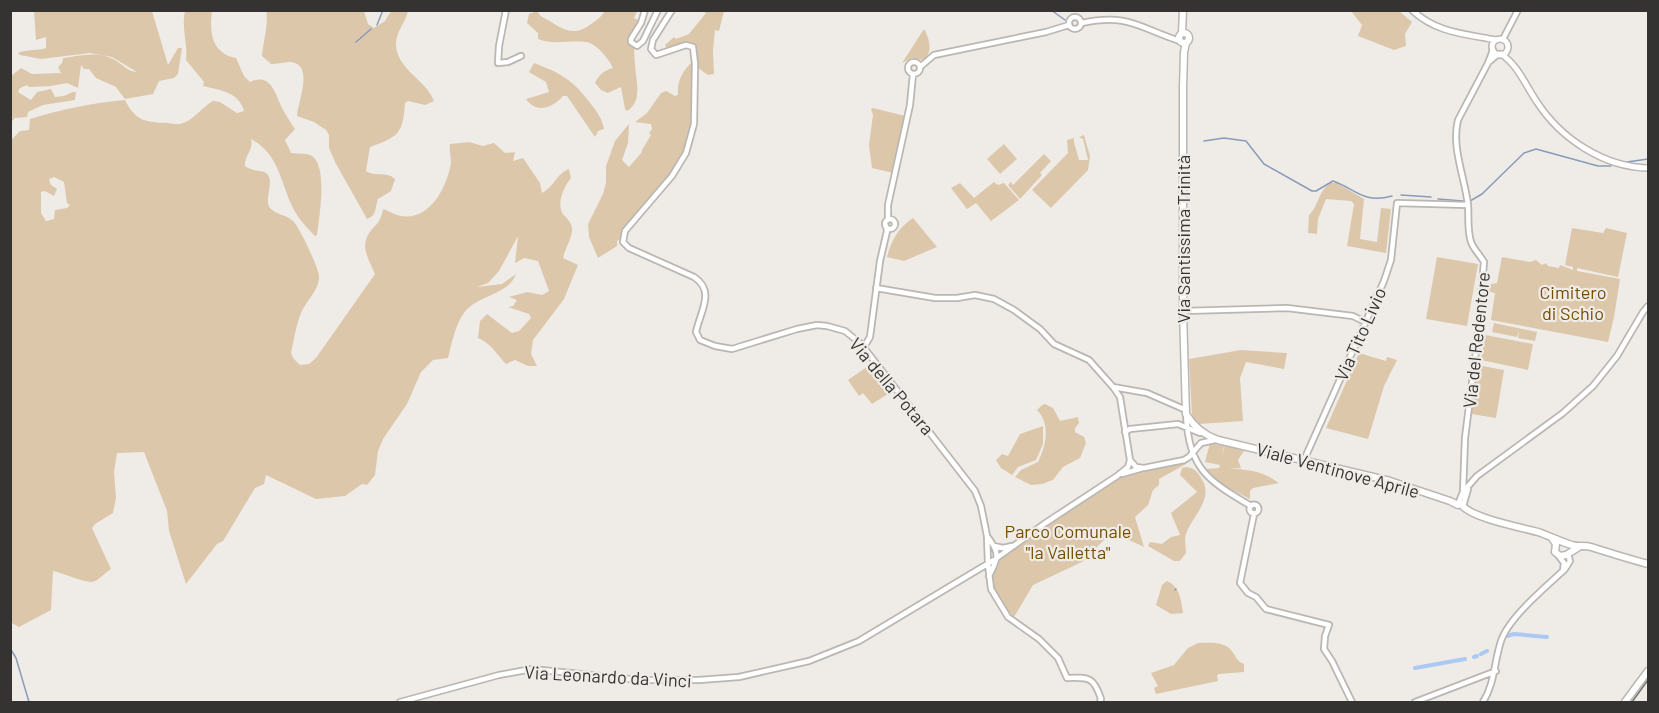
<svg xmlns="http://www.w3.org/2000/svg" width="1659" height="713" viewBox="0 0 1659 713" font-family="Barlow,sans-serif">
	<rect width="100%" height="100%" fill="#efece7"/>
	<!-- green -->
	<path fill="#dcc7ab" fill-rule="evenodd" d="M34,11H152L168,65L178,48H182L178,74L174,78L159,81L153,94L125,99L116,87L96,78L89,69H84L81,65L78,88L67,83L51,86L29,87L27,85L20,88L18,92L31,100L37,92L51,89L55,97L64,96L73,92H76L75,100L43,105L28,112L27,117L15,118L11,122V76L21,68L32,74L61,73L58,67L62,63L63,58C79,56 95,51 111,58C121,62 127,72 137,72L112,57L90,53L41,59L20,55L18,53C26,49 37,51 46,48V37L36,40Z
		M185,11H212C209,32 212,54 236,58L244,76L250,82C271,72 275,93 282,108C286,115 290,122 295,129L285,140L291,153C297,154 305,153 310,155C329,163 319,218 317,235L315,236C306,227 297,217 292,206C280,180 278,153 251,139C254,150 244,156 245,166C253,172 262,170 266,173C276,181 263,199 270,208C276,215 287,214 294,222C300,229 318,266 319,276C320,289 306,301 301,313C296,325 294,340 291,353L293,358L300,365L309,364L316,358L375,274C371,264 361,249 367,237C373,225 380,226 383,209C389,211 395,215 401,216C430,221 447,187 451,163C451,157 449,150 450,144L469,142L483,146L494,143L505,153L515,152L513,161L523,158L540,183L542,193C555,186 556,174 569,169L571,178C564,186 556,204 563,214C567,219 573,223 572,231C571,240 565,249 563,258L578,265L564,299L533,340L531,354L537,366H528L515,360L506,364C497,355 491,343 478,338L480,321L487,314L512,333L519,331L531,318L529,314L508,307L513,306L517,300L509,297L527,292L542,295L549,291L538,261L524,258L515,263L518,236L499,271L488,283L477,287L502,284L516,274C509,295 477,295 464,313C455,325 452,343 448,358L433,360L421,372L407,404L383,439L378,451L375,475L367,485L362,484L345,496L316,499L266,475L264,484L255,488L223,541L217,544L186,584L169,531L167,511L144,452L117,453L114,472L116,498L113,513L95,524L92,528L111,569C105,572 98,582 91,582C82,582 63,573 53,571L51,610L19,627L10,622L11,140L20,131L29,130L30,119C62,109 92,103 125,100C136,122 146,122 168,123C173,124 178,125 183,123C195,119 202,107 213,101L220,102L237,113L244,111C239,92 220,90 203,86L204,82L186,60C188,43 181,28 185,11ZM54,177L64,182L67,203L70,205L67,208L55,210L54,219L46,221L41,213V192L45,191L54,196L57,189L51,185L49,179Z
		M266,11H364L368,24L374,28L385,21L391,11H408C406,22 395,32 396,46C398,70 427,81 434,101L425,105L408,101L405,103C403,134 398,137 370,147L366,171C375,177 387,171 395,179L391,191L378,199C375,207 377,216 367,219L335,162L329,148V135L326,130L314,122L297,116C297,104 315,65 291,62C286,62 277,64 271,64L262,56C263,43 269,21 266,11Z
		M537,11C540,16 542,17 548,20C564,30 574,37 591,24C597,20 602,16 605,11H637L634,18L642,22L631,36C635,46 634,54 635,65C636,81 643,101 627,111L625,109L621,87L608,93L601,90L595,83C599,74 605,70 613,68C609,59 596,43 586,42C570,39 555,46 538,39V33L527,23L529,14Z
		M702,11H724L719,31L715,30L713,50L714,74L708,75L698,68L695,45L687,44L667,49L665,45L674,37L676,39L689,34L706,13Z
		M1351,11H1399L1412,22L1405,34L1406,46L1394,50L1358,36L1362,25Z
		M924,29C930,39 933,53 923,60L912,58L902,63Z
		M693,61C694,88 697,116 689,143C682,170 644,206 625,227L621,238L617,241V246L598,258L589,237L588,224L603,194L606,183V166L615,141L629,124L628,143L622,160L629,167L642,152V150L651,135L649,133L652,129L651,124L635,122L647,113L661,93L666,91L675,96L678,95C677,81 682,71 693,61Z
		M534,63C562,74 572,79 591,104C597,112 602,118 604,129L598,131L595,137L567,96H563C553,108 536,114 526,99L549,92L546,82L529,72Z
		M873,108L905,116L893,173L872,168L869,145L873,115L871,109Z
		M1084,135L1090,156L1088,170L1051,208L1032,190L1068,153L1067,140L1074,138V142L1079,160H1088L1083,139L1079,137Z
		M1004,144L1017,159L1000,174L987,159Z
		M1044,154L1051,161L1040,173L1042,175L1020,199L1008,185L1011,182L1013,185Z
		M994,182L998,185L1004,183L1019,200L991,221L976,203L967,209L951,188L960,183L974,198Z
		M1331,183H1337L1364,199L1360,239L1377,242L1381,208L1391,209L1386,253L1347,246L1354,204L1351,201L1326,199L1318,219L1317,234L1308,233L1309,215C1319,206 1318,190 1331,183Z
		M913,218L937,247L904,261L887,257C892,239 898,228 913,218Z
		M1572,228L1603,233L1606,228L1627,233L1618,277L1577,268V271L1620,279L1614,317L1608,342L1491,320L1495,293L1486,291L1487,285L1497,283L1502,257L1530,262L1536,260L1542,265L1546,263L1548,266L1559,268L1560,265L1573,270V267L1565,265Z
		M1437,257L1478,264L1467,326L1426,319Z
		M1494,323L1537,332L1535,341L1518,338L1519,330L1517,337L1492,332Z
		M1485,335L1533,344L1528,370L1481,360Z
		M1241,350L1287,353L1284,369L1246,362L1240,378L1243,421L1199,424L1192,416L1189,359Z
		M1359,353L1386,361L1387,357L1397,360L1384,386L1368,439L1326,428Z
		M871,364L891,392L872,404L863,393L859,396L848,380Z
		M1477,365L1504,370L1496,418L1471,414Z
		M1045,404L1053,408L1060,421L1078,417L1079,423L1075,428V432L1084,437L1086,443L1080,458L1063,467L1053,480L1042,484L1031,485L1015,477L1021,470L1038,462C1046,446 1051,424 1037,410L1042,405Z
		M1043,426V444L1036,460L1018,467L1012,475L1001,468L996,460L1002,454L1008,456L1020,434Z
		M1210,443L1224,446L1221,459L1225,445L1244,451L1238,460L1241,468L1228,469C1248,469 1263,471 1279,483L1253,488L1250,491V499L1219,483L1206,469L1219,468L1220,465L1205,462Z
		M1185,461L1186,464L1159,479V485L1153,490L1148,505L1135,517L1144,547L1112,532L1082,562L1033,585L1014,617C993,597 982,578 1005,555L1116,478Z
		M1186,467C1194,468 1197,471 1201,478C1215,498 1193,515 1186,534C1184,541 1186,546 1186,553L1180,561H1174L1148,546L1150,542L1162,544L1171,537L1180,535L1171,513L1197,492L1180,475L1182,468Z
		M1167,581C1180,587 1181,600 1183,613L1171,614L1156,605L1162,585Z
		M1198,643C1209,643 1223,641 1231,650C1236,656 1236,661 1244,664V672L1219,674L1217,675L1218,681L1156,694L1154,688L1158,686L1151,673L1174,665L1188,648Z"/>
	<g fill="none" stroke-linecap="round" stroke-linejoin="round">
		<!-- stream -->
		<path stroke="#889cb9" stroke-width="1.5" d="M1051,10L1065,20
			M377,25L383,10
			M356,42L371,29
			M1204,141L1224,138L1246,141L1264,164L1312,191H1316L1333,181C1356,189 1363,204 1392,196
			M1627,162L1648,159
			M1401,195L1431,197
			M1438,199L1463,201
			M1470,201L1482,194L1524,153L1536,149L1598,166H1611
			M1175,590L1176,589
			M10,648L16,658L29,702"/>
		<!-- canal -->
		<path stroke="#acc9f3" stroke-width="4" d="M1507,636L1514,634L1547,637
			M1481,654L1487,651
			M1474,657L1477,656
			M1415,668L1465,659"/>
		<defs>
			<path id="tertiary" d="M506,10L499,46L498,63L508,62L521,56
				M645,10L641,23L631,39V42L637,46L643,41L658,10
				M672,10L653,40L651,49L656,55L686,45L693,47L695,64L694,124L686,153L672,176L625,231L623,242L629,248L694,277C716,291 700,312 696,332L700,340L715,346L732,349L797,329L817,325L827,326L845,331L861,344L975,491L981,506L987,536L988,564L991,589L1008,617L1039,639L1058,658L1067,678C1089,677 1094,677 1101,699L1100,702
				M1069 23a6 6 0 1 1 12 0a6 6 0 1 1-12 0Z
				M1082,23C1129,13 1139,28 1180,41
				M1503,39L1518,10
				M1490,61L1498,54
				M908 68a6 6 0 1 1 12 0a6 6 0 1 1-12 0Z
				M920,67L934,55L1046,32L1069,25
				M885 224a5 5 0 1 1 10 0a5 5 0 1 1-10 0Z
				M888,220V205L910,105L913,74
				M876,288L935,298H957L975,295L994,299L1014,310L1040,329L1054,344L1089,360L1113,387L1120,397L1130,460L1136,467L1144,468L1184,460L1189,457L1201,443L1215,440
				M1183,311L1287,308L1353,316L1365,322
				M864,347L870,337L880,261L887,231L886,226
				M1113,387L1147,393L1186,410
				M1186,414C1189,469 1207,480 1251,506
				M1125,432L1130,429L1178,424L1200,433
				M1304,460L1384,281L1391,260L1397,203L1468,205
				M1122,474L1143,468
				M1463,492L1465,438L1477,343L1484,262C1480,255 1474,250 1471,242C1467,230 1469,217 1468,205C1465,178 1451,147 1458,120L1488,63L1493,50
				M1458,504L1463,492L1477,476L1563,413L1593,386L1617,356L1643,312L1648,306
				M1249.5 509a4.5 4.5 0 1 1 9 0a4.5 4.5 0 1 1-9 0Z
				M1463,506L1468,489
				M1254,514L1240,583L1248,593L1256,597L1266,609L1329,625L1325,636L1324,649L1332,661L1352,702
				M987,536C1000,553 999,557 989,576
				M994,546L1003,548L1012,546
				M1558,555L1564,563L1563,570
				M400,702L499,675L532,669L639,680H699L739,677L809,661L859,641L994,560L1044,524L1117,476L1128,467L1130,460
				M1415,702L1496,671
				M1483,702C1495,683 1494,662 1501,641C1509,617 1547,586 1565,569L1570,561L1568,554"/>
			<path id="secondary" d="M1412,10C1436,33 1466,34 1496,40
				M1492 47a8 8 0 1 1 16 0a8 8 0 1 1-16 0Z
				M1501,54C1518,65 1526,86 1537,102C1561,139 1604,167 1648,168"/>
			<path id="primary" d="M1179 38a5 5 0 1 1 10 0a5 5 0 1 1-10 0Z
				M1182,33L1183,10
				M1186,43L1184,52L1183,88V311L1186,414C1194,427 1204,435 1218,440L1390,481L1450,501L1458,505L1461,504C1470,518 1520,527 1538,532C1550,536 1561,542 1572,545C1578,547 1585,545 1591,547C1610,553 1629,559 1648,564
				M1552,538L1556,544L1555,552L1560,556L1566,555L1579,547
				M1625,702L1648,671"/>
		</defs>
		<!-- tertiary casing -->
		<use href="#tertiary" stroke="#bab7b3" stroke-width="8"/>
		<!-- secondary casing -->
		<use href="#secondary" stroke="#bab7b3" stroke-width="8"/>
		<!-- primary casing -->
		<use href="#primary" stroke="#bab7b3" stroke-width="9"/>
		<!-- tertiary -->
		<use href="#tertiary" stroke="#fff" stroke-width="4.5"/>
		<!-- secondary -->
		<use href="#secondary" stroke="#fff" stroke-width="5"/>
		<!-- primary -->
		<use href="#primary" stroke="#fff" stroke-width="6"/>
		<!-- rail -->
		<path stroke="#767572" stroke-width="1.5" d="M1632,702L1648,680"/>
	</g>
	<g text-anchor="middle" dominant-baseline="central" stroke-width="4.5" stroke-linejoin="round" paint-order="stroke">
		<!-- street labels -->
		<g font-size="18" fill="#343331" stroke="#efece7">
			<text transform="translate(1183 239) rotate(-90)">Via Santissima Trinità</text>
			<text transform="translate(1360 334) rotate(-66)">Via Tito Livio</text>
			<text transform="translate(1476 340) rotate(-84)">Via del Redentore</text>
			<text transform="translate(892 386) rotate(50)">Via della Potara</text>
			<text transform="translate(1338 470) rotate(15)">Viale Ventinove Aprile</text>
			<text transform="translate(608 676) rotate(3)">Via Leonardo da Vinci</text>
		</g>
		<!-- park labels -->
		<g font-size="18" fill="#764d00" stroke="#efece7">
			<text x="1573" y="292">Cimitero<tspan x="1573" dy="21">di Schio</tspan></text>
			<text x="1068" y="531">Parco Comunale<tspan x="1068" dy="21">"la Valletta"</tspan></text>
		</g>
	</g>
	<!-- border -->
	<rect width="1659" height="713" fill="none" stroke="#343331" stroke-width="24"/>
</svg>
